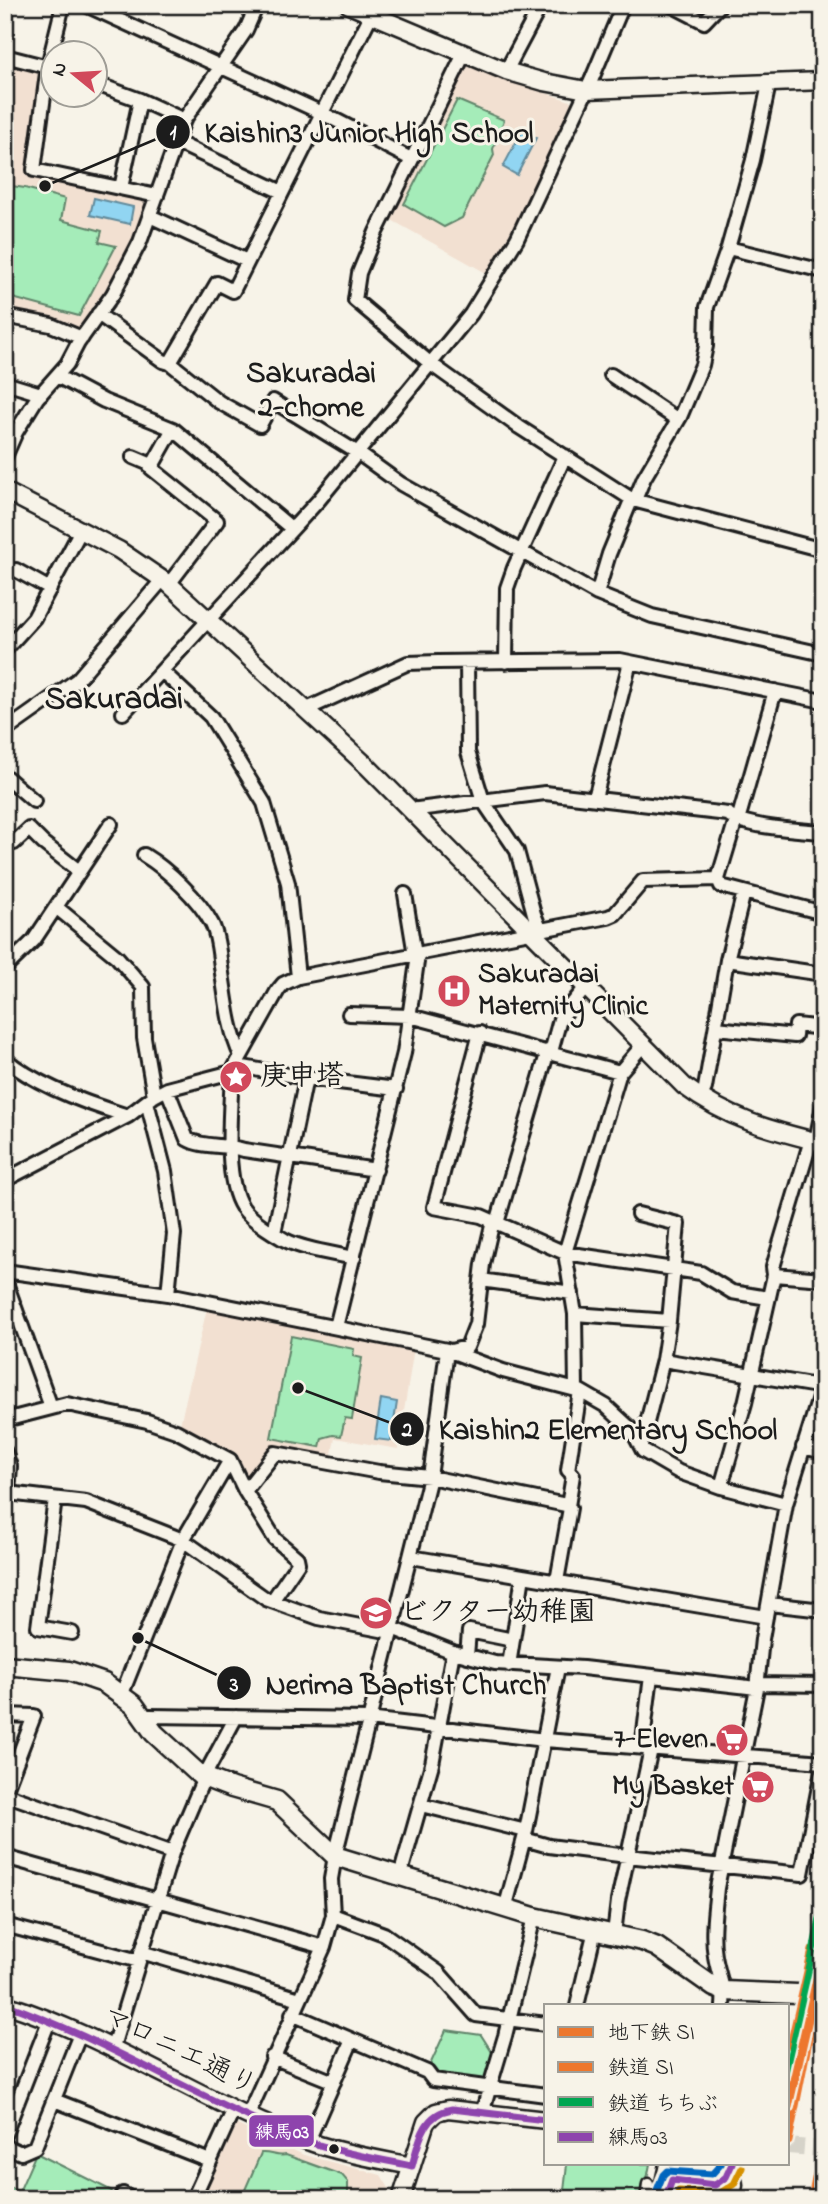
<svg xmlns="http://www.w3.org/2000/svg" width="828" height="2204" viewBox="0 0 828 2204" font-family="'Indie Flower','Klee One',sans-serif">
	<rect width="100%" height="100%" fill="#f7f3e8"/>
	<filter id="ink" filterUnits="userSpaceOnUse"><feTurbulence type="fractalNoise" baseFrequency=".0143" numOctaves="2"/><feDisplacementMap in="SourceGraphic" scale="14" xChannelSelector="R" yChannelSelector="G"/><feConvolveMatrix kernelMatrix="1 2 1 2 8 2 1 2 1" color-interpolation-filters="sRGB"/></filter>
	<g filter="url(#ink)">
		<!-- built -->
		<path fill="#f2e0d1" d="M5,59L38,67L42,72L28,174L143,197L149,211L109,292L85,323L78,328L5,312Z
			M466,66L573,102L574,106L513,237L492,272L488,274L388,218L462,68Z
			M207,1308L414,1348L398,1449L335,1438L331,1459L272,1448L247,1481L242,1480L230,1457L179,1429Z
			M233,2123L304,2155L381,2175L389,2188L386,2199H198Z"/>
		<!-- green -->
		<path fill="#a5ecb9" stroke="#60846a" stroke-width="2" d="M457,100L504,120L493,149L494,155L462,218L444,227L404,204Z
			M5,185L25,188L65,199L61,220L102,231L99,242L116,246L79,316L5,296Z
			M291,1336L354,1349L353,1356L362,1358L352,1419L345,1418L341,1436L333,1435L322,1438L320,1447L271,1438Z
			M446,2030L481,2035L495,2057L487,2083L435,2075L429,2067Z
			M36,2153L112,2191L108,2199H5V2185L19,2192Z
			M261,2153C270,2152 276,2157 286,2155L342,2175L348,2182V2199H241Z
			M567,2164H650L643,2199H563Z"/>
		<!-- water -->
		<path fill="#91d5f2" stroke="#628b9c" stroke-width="2" d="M522,131L536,138L517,175L503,167Z
			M94,198L133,207L130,224L90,215Z
			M381,1399L397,1402L391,1441L375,1439Z"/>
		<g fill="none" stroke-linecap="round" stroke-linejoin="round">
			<!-- tertiary-tunnel -->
			<path stroke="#d6d3c9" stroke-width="16" stroke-dasharray="16 8" stroke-linecap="butt" d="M788,2146L823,2149"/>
			<defs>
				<path id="pedestrian" d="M658,2196L665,2164
					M646,2199L648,2184"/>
				<path id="minor" d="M63,5L48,66L34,170L157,196
					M86,5L322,113L411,159
					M671,5L704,22L720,5
					M464,54L376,232L359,273L355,300L431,364L519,427L633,500L823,550
					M5,56L52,68
					M506,71L541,5
					M94,83L140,100L184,120
					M176,142L282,192
					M121,188L140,100
					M150,216L247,261
					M728,248L823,271
					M98,314L163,361L170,363L219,402L260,425L273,401L358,453L401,484L597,594L652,616L823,654
					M5,316L51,325L82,338
					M170,363L217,283L233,291L371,15
					M611,375L678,420
					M57,376L104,401L173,429L291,528
					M5,383L41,394
					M5,457L16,432L37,398L67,364L78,343L113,294L140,242L184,120L246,30L257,5
					M133,457L152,465
					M16,570L50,589
					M169,584L217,521L151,468L173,429
					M597,594L609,554L630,503L637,495L644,478L680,417L702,365L706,346L707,307L728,248L753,160L769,84
					M5,650L34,618L81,530
					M467,662L468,752L483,801L517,851L534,914L541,931
					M506,662L507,588L514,568L565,456
					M162,671L211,717L264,803L288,883L298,977
					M307,709L408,663L438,662L620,660L823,701
					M123,713L318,501L471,314L517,239L591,81L623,5
					M5,731L77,680L163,579
					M5,776L34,801
					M595,798L630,662
					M410,810L545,793L728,814C745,828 800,830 823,832
					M5,845L14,843L29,829L43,843L79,871
					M144,855C167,869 199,899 212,924C218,936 219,953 221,967C226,997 228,1028 241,1056
					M718,879L734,826L738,820L775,691
					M718,879L721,886L823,913
					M405,894L415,955
					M56,907L117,957L143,987L144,1038L154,1096
					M727,960L823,974
					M5,968L34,940L111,824
					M349,1014L410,1016L620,1072
					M716,1028L795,1036L796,1025L823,1028
					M480,1033L434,1207L481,1216L565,1253L701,1273L732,1292L768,1298
					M551,1052L560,1019L586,987
					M5,1059C37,1086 88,1104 128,1116
					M237,1066L306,1078L396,1089
					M232,1072C231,1107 223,1178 242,1207C251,1220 271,1232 285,1240C305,1250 332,1253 354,1258
					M167,1089L187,1139C202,1148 226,1144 244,1150L376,1170
					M700,1098L705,1088L727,960L744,892
					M147,1102L165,1171L174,1234L168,1294
					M816,1141L823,1106
					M5,1180L128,1116L154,1096L167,1089L232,1072L278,990L283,984L298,977L608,917L615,914L643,881L718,879
					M638,1214L678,1224L669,1321L663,1360L641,1446
					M497,1223L548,1051
					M274,1233L306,1078
					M5,1271L168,1294L447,1350L503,1371L580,1391L606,1406L632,1430L643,1451L679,1472L721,1487L786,1504
					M774,1275L773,1267L811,1140
					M5,1280L51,1407
					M481,1280L572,1293
					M575,1314L669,1321
					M336,1327L404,1053L418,955
					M451,1351L467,1347L476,1324L483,1264L493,1221
					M663,1360L823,1387
					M576,1390L575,1314L565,1253L620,1072L643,1045
					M5,1420L67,1404L147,1421L176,1431L230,1460L245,1491L275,1539L297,1558L298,1563L272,1601
					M803,1447L823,1452
					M5,1452L10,1466L8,1493L86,1502L183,1540L266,1599L319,1618L391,1632
					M721,1487L745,1403L774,1275L823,1279
					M245,1491L275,1453L379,1472L430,1477L566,1505L570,1508L557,1581
					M55,1499L38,1627L72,1633
					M568,1506L573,1475L568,1470L580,1391
					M411,1557L766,1617
					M769,1604L823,1610
					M392,1628L453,1652L495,1663L583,1668L757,1688
					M467,1656L469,1631L513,1640
					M509,1665L523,1576
					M758,1684L823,1685
					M121,1696L183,1540L230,1460
					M5,1715L34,1716L5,1792
					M143,1718L149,1716L368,1719L545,1740L823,1762
					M642,1748L651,1676
					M5,1794L172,1853
					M421,1805L526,1831
					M524,1839L549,1846L627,1856L802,1874L823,1766
					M5,1857L324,1947
					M400,1876L432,1764L453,1652
					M505,1909L526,1831L558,1667
					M333,1915L384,1934L438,1972L476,2015L546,2024
					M5,1925L139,1961
					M614,1934L618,1901L651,1749
					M141,1952L300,1999
					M577,2006L595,1930
					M723,2006C725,1986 718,1975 715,1956C711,1934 715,1909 717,1888L757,1688L762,1639L786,1504L823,1385
					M292,2014L427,2072L433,2080L546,2095
					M112,2050L172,1853L206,1773L236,1717
					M272,2057L334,2082
					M54,2100L210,2161
					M482,2113L505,2036L534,1917
					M248,2115L324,1947L333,1915L331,1879L335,1856L430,1477L447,1350
					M5,2134L49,2021
					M308,2141L352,2040
					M5,2146L21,2153L35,2147L80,2034
					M123,2194L132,2199
					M193,2199L234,2109"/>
				<path id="tertiary" d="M349,5L506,71L544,82L586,90L823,81
					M5,491L119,550L169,584L368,767L684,1086C728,1119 770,1130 823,1143
					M5,2004C112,2038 207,2105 313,2143C344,2154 378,2159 412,2166
					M731,2165L734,2185L731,2199
					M401,2199L426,2122L436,2112L448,2109L546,2120
					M665,2199L672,2180L715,2185L726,2177L732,2164"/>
				<path id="secondary" d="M5,1665L69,1671L104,1683L134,1705L154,1733L201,1776L232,1788L277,1801L335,1856L534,1917L642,1941L657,1947L714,1987L724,1991L823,1995"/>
			</defs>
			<!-- pedestrian casing -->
			<use href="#pedestrian" stroke="#1c1c1c" stroke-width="15"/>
			<!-- minor casing -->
			<use href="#minor" stroke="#1c1c1c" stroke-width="18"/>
			<!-- tertiary casing -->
			<use href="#tertiary" stroke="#1c1c1c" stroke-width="21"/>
			<!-- secondary casing -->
			<use href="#secondary" stroke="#1c1c1c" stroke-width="23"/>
			<!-- pedestrian -->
			<use href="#pedestrian" stroke="#f7f3e8" stroke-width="10"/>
			<!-- minor -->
			<use href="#minor" stroke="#f7f3e8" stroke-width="12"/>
			<!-- tertiary -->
			<use href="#tertiary" stroke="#f7f3e8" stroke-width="16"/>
			<!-- secondary -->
			<use href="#secondary" stroke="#f7f3e8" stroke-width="18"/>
			<defs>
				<path id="bus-1" d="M5,2004C112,2042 207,2105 313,2143C345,2154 379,2159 412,2166C419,2141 423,2114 452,2109L546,2120
					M665,2199L672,2180L715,2185L726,2177L732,2164"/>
				<path id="bus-2" d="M676,2199L679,2191L719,2194L734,2184L742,2168"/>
				<path id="bus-3" d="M655,2195L663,2175L667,2171L712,2174L721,2164"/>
			</defs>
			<!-- bus-1 casing -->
			<use href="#bus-1" stroke="#f7f3e8" stroke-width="12"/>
			<!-- bus-2 casing -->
			<use href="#bus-2" stroke="#f7f3e8" stroke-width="12"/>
			<!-- bus-3 casing -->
			<use href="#bus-3" stroke="#f7f3e8" stroke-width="12"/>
			<!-- bus-1 -->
			<use href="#bus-1" stroke="#8e44ad" stroke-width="7"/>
			<!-- bus-2 -->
			<use href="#bus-2" stroke="#d69104" stroke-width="7"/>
			<!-- bus-3 -->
			<use href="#bus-3" stroke="#0065bd" stroke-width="7"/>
			<defs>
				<path id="rail-1" d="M791,2045L813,1950
					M788,2141L813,2015"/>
				<path id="rail-2" d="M788,2074L823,1909"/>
			</defs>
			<!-- rail-1 casing -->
			<use href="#rail-1" stroke="#f7f3e8" stroke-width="14"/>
			<!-- rail-2 casing -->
			<use href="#rail-2" stroke="#f7f3e8" stroke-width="14"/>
			<!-- rail-1 -->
			<use href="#rail-1" stroke="#ed772d" stroke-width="9"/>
			<!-- rail-2 -->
			<use href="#rail-2" stroke="#00a651" stroke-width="9"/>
			<defs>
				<path id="metro-1" d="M788,2107L823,1953
					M812,2199L823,2144"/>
			</defs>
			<!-- metro-1 casing -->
			<use href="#metro-1" stroke="#f7f3e8" stroke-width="14"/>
			<!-- metro-1 -->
			<use href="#metro-1" stroke="#ed772d" stroke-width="9"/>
		</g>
	</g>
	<!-- icons -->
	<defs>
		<symbol id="hospital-disc" viewBox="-11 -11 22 22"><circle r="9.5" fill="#d1495b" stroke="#f7f3e8"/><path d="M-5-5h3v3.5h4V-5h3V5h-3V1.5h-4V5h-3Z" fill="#fff"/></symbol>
		<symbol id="sight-disc" viewBox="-11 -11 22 22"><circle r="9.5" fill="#d1495b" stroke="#f7f3e8"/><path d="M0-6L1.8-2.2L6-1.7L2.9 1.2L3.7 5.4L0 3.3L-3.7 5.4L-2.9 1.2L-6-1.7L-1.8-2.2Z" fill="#fff"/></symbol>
		<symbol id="school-disc" viewBox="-11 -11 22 22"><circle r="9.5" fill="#d1495b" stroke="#f7f3e8"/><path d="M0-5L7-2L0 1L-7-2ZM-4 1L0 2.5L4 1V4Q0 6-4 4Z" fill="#fff"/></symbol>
		<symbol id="supermarket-disc" viewBox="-11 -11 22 22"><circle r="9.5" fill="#d1495b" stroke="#f7f3e8"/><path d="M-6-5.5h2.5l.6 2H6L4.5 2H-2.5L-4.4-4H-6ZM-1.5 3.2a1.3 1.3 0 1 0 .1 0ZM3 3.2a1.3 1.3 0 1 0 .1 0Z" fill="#fff"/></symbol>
	</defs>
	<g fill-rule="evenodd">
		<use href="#hospital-disc" x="435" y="972" width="38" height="38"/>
		<use href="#sight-disc" x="217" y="1058" width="38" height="38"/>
		<use href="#school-disc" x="357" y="1594" width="38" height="38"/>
		<use href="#supermarket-disc" x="713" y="1721" width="38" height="38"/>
		<use href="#supermarket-disc" x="739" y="1768" width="38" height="38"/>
	</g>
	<!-- markers -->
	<circle fill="#1c1c1c" stroke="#f7f3e8" stroke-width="2.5" cx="334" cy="2149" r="6"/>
	<g text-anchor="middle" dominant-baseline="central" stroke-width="6" stroke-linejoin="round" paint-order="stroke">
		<!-- poi labels -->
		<g font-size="28" font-weight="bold" fill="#1c1c1c" stroke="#f7f3e8" text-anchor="start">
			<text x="478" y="975">Sakuradai<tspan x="478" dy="32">Maternity Clinic</tspan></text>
			<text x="260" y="1077">庚申塔</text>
			<text x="400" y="1613">ビクター幼稚園</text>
			<text x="708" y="1740" text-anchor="end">7-Eleven</text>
			<text x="734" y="1787" text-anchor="end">My Basket</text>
		</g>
		<!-- street labels -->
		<g font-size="28" fill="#1c1c1c" stroke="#f7f3e8">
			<text transform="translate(179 2052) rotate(26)">マロニエ通り</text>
		</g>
		<!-- neighbourhood labels -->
		<g font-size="30" font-weight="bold" fill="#1c1c1c" stroke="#f7f3e8">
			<text x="311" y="375">Sakuradai<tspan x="311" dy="34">2-chome</tspan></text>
		</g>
		<!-- quarter labels -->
		<g font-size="32" font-weight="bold" fill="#1c1c1c" stroke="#f7f3e8">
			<text x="114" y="700">Sakuradai</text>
		</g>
	</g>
	<!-- callouts -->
	<path fill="none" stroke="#1c1c1c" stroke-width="2.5" d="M45 186L173 132M298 1388L407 1429M138 1638L234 1683"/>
	<g fill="#1c1c1c" stroke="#f7f3e8" stroke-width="2.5">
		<circle cx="45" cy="186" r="7"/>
		<circle cx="298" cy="1388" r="7"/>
		<circle cx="138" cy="1638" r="7"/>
		<circle cx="173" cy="132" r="18"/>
		<circle cx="407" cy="1429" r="18"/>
		<circle cx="234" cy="1683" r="18"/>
	</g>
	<g font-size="21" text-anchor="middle" font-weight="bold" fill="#fff">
		<text x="173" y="139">1</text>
		<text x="407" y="1436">2</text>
		<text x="234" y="1691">3</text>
	</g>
	<g font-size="30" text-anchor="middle" font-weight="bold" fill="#1c1c1c" stroke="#f7f3e8" stroke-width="6" stroke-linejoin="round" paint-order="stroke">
		<text x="369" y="142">Kaishin3 Junior High School</text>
		<text x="608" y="1439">Kaishin2 Elementary School</text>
		<text x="406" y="1694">Nerima Baptist Church</text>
	</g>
	<rect stroke="#f7f3e8" stroke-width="2.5" x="248" y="2114" width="67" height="34" rx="7" fill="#8e44ad"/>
	<g font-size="19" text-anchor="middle" font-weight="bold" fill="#fff">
		<text x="282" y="2138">練馬03</text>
	</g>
	<!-- margin -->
	<rect width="828" height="2204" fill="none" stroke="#f7f3e8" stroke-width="28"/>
	<rect x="14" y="14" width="800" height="2176" fill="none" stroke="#1c1c1c" stroke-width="2.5" filter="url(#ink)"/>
	<!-- legend -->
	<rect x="544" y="2004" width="245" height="161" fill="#f7f3e8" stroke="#9f9d96" stroke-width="2"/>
	<rect x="558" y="2027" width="35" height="10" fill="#ed772d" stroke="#9f9d96" stroke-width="2"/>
	<text x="608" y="2039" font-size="21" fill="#1c1c1c">地下鉄 SI</text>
	<rect x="558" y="2062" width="35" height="10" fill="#ed772d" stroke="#9f9d96" stroke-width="2"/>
	<text x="608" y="2074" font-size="21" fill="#1c1c1c">鉄道 SI</text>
	<rect x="558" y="2097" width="35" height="10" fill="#00a651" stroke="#9f9d96" stroke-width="2"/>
	<text x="608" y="2110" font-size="21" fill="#1c1c1c">鉄道 ちちぶ</text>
	<rect x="558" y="2132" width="35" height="10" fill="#8e44ad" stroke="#9f9d96" stroke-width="2"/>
	<text x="608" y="2144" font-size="21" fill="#1c1c1c">練馬03</text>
	<!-- north arrow -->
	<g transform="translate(74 74) rotate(288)"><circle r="33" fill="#f7f3e8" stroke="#9f9d96" stroke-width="2"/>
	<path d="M0-5L12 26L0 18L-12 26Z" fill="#d1495b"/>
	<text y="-10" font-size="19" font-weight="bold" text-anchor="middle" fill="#1c1c1c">N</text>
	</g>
</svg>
